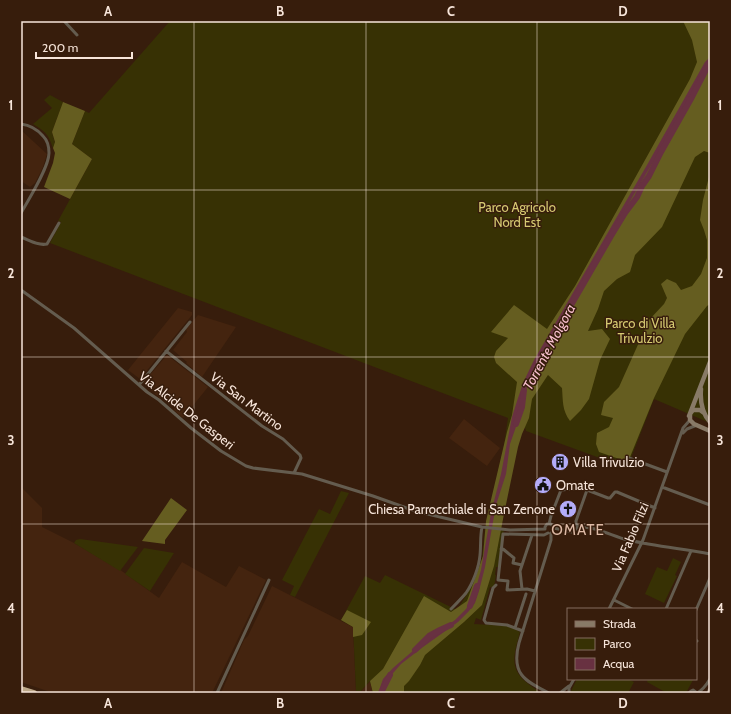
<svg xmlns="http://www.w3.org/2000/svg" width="731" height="714" viewBox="0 0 731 714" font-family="Cabin,sans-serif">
	<rect width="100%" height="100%" fill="#371d0c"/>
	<!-- built -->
	<path fill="#44240f" d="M21,130L47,154L43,167L35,183L30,187L21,181Z
		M178,308L192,312V315L140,379L128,370Z
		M198,315L236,327L202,377L186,363L187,362L173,350L187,332L186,329Z
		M167,355L208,387L183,418L174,410L175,407L163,397L160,398L143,383Z
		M464,419L500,448L487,466L449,438Z
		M21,487L42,508V527L74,543L119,569L159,598L182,562L226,587L239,566L266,580L212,693H64L60,692L58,693H53L21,682Z
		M272,586L353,627L356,691H361L370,681L373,693H221L244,640L248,636Z"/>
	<!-- green -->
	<path fill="#373104" d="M170,21H710V423L654,399L627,468L526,431L525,428L519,426L496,527L504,528L499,567H496L495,575H496L494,587H490L481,620L476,618L474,624L509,626L520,632C515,652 508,667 526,682C530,686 536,689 541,693H373L370,681L361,691H356L353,627L341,620L365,576L380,583L385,575L457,610L467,594L475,578L482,558L485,531L504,445L508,418L50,243L61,222L58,221L92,159L72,144L85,111L89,113Z
		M50,95L63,102L52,132L55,143L53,148C48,134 46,132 33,124L52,108L44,100Z
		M341,491L349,493L295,597L290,595L294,586L282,580L319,509L330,514Z
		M80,539L138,547L120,571L74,543L76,540Z
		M144,548L174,553L150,591L125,574Z
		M673,558L681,562L675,575L677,576L664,603L645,594L657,567L667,571Z
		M577,679H628L634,682L628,693H570Z
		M648,679H690L693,680L686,693H667L647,682Z"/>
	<!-- forest -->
	<path fill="#655d20" d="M683,21H710V153L704,151L695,157L662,227L635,255L630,272L617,279L604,291L598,309L588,331L602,329L610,339L600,360L589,399L581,410L570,421C562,410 563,401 562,388L548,375L532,399L529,418L522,434L518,447L504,514L494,566L482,605L464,622L425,655L420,665L409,681L404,686V693H373L370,681L383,669L424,596L451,612L467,601L483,556L486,521L507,432L512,415L517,382L496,363L494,357L496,351L508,338L491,332L514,305L547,329L575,286L690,79L697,62L692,40Z
		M63,102L85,111L72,144L92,159L70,199L44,187L53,163L55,153L53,148L55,142L52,132Z
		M710,173V304L707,306L685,334L654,398L628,462L599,452L596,444L597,433L609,427L613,418L601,415L604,402L619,387L649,320L664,304L667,298L661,284L667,279L676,283L681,290L692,286L701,274L707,258V240L704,230L700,220L703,200Z
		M171,498L187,510L165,540V544L142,541Z
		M347,610L371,622L362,635L353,637V627L341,620Z"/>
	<!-- water -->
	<path fill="#683141" d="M710,57V65L606,242L538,362L528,384L522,401L518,421L510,444L506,474L496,505L485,567L479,591L475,603L469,611L458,622L423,647L401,664L387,680L385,685L382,693H378L383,679L393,668L415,649L455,620L466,609L473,598L481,570L491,513L501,474L512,417L518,398L524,381L534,360L647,165L705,62Z"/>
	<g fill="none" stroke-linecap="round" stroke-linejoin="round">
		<!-- river -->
		<path stroke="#683141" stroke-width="6" d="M533,371L611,236L625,213L637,197L642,186L649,176L661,152L692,97L710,62
			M516,424L522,407L524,390
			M470,606L477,586
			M415,650L429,636L440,630L451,625
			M381,693L390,675"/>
		<!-- street -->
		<path stroke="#645c4f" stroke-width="3" d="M64,21L77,35
			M21,22L22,21
			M21,124C29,125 37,129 43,136C47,140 49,147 49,153C49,167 29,199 21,213
			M21,237C29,240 38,246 47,244L59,223
			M21,290L74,328L147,392L159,400L191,428L221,451L246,466L253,468L302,474L373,496L415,511L482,527L510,530L545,529
			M166,351L262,426L283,439L300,455L301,458L294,473
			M139,385L190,322
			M683,433L687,429L697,425
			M629,458L667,472
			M662,487L710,505
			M549,524L551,516L561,490L582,488L608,498H610L615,492H617L655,508
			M578,527C595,526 612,536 628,540C655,546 683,549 710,554
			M578,527L576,524V521L587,490
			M554,528L571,532L574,531L578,527
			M545,529V527L547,524H551L554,528L553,531L551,533
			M501,549H503L514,558L513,563L522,565
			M496,585L493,588L484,620L486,623L507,625L523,631
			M522,589L520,571L532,535
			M535,591L527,589L507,590L508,581L498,580L503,534L544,535L548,533
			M614,600L632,609
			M451,609C456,604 461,599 466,593C473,583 479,567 480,555C481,546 480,536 482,527
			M609,609L643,540L683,428L690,420
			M666,609L691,551
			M696,610L710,578
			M515,628L526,594
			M696,640L697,641
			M217,693L269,580
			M549,693C524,681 511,673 519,643L551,540V533
			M560,693L569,686
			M569,693V688L574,679
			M689,693L691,691L693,690L697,693
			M697,693C703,690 707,684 710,679"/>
		<!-- secondary -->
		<path stroke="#887a67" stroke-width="4.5" d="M701,389C700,401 702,413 710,422
			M704,413L700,410H693L690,414V420L694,424L710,431
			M689,416L710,362
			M709,693L710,690"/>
		<!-- highway -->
		<path stroke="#bda889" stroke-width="6" d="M21,689L34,693"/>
	</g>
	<!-- grid -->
	<path fill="none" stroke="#f7e5da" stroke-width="1" stroke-opacity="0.55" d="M194,21V693M366,21V693M537,21V693M21,190H710M21,357H710M21,524H710"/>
	<!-- icons -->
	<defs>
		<symbol id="building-disc" viewBox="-11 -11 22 22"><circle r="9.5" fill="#b4acf9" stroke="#371d0c"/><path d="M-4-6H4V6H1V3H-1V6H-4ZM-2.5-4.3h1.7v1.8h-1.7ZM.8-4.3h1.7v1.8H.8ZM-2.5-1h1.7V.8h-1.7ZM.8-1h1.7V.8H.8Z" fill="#111"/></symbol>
		<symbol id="civic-disc" viewBox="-11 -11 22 22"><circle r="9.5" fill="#b4acf9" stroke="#371d0c"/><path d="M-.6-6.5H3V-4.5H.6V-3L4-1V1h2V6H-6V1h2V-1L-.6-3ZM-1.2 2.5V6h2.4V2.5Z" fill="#111"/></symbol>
		<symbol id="church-disc" viewBox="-11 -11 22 22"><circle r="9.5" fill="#b4acf9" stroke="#371d0c"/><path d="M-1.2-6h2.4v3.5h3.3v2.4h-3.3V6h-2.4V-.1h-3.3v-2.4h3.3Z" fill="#111"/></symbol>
	</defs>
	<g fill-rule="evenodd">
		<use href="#building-disc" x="550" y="452" width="20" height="20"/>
		<use href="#civic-disc" x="533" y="475" width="20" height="20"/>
		<use href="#church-disc" x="558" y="499" width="20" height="20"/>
	</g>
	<g text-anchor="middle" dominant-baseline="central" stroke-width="3" stroke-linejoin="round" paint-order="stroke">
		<!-- park labels -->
		<g font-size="13" fill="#d6ca72" stroke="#371d0c">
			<text x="517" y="207">Parco Agricolo<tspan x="517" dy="15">Nord Est</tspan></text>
			<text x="640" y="323">Parco di Villa<tspan x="640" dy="15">Trivulzio</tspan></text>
		</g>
		<!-- street labels -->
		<g font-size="13" fill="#f7e5da" stroke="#371d0c">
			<text transform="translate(247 401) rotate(37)">Via San Martino</text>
			<text transform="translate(187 410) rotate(38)">Via Alcide De Gasperi</text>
			<text transform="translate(630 537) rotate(-67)">Via Fabio Filzi</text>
		</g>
		<!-- poi labels -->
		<g font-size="13" fill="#f7e5da" stroke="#371d0c" text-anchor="start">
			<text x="573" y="462">Villa Trivulzio</text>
			<text x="556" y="485">Omate</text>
			<text x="555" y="509" text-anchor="end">Chiesa Parrocchiale di San Zenone</text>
		</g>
		<!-- water labels -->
		<g font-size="14" font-style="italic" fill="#f7bfcd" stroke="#371d0c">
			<text transform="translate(549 347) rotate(-62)">Torrente Molgora</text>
		</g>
		<!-- quarter labels -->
		<g font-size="15" letter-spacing="1" fill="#ddbaa6" stroke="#371d0c">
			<text x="578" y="530">OMATE</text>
		</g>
	</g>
	<!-- border -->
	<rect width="731" height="714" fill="none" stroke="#371d0c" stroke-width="44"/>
	<!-- legend -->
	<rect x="567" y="608" width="130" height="72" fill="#371d0c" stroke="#846d5e"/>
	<rect x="575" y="621" width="20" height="6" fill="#887a67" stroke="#846d5e"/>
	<text x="603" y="628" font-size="12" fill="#f7e5da">Strada</text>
	<rect x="575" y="638" width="20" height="12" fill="#373104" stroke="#846d5e"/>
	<text x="603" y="648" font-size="12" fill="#f7e5da">Parco</text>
	<rect x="575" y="658" width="20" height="12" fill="#683141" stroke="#846d5e"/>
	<text x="603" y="668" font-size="12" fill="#f7e5da">Acqua</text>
	<!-- scale -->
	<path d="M36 52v6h96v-6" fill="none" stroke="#f7e5da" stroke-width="2"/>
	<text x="42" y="52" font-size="12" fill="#f7e5da" stroke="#371d0c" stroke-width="3" paint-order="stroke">200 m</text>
	<rect x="22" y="22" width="687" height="670" fill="none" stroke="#f7e5da" stroke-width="1.5"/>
	<g font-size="13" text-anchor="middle" font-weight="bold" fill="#f7e5da">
		<text x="108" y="16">A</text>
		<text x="280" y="16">B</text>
		<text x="451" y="16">C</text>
		<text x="623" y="16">D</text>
		<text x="11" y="110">1</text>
		<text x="720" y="110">1</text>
		<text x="11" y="278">2</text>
		<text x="720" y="278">2</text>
		<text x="11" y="445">3</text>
		<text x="720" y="445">3</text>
		<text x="11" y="613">4</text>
		<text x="720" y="613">4</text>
		<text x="108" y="708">A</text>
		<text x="280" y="708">B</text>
		<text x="451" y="708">C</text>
		<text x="623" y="708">D</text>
	</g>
</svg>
